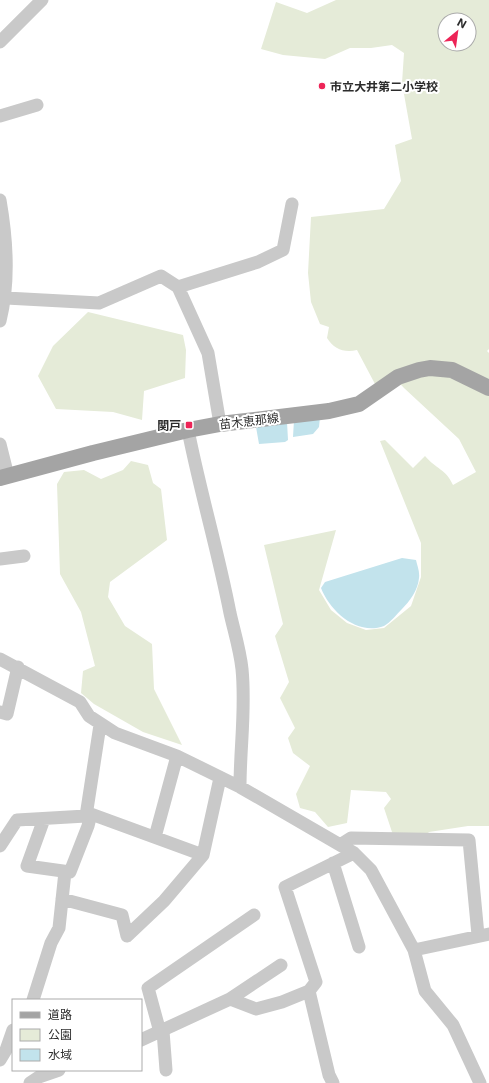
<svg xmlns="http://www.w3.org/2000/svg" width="489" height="1083" viewBox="0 0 489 1083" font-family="Inter,'Noto Sans JP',sans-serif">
	<rect width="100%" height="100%" fill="#fff"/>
	<!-- green -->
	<path fill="#e5ebd8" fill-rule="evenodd" d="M336,0H489V349L487,351L489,353V826H468L429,832L424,837L393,835L384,808L391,799L386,792L351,790L347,823L328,827L315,812L300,808L296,794L310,766L293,753L288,738L295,728L280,698L289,682L275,636L283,624L264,545L336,530L319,590L331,610L347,623L366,630L384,628L411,606L421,577V543L380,441L385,440L413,468L425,456C436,469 446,469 453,485L476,472L459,439L404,388L391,374L375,384L357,350C344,353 334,349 327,338L329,327L320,324L311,302L308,273L311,217L384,209L401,181L395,145L412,139L402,83L404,53L392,45L371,48H350L325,59L283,55L261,49L276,2L307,13ZM445,20H469V44H445Z
		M88,312L183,335L186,350L185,378L144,391L142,420L113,412L56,409L38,376L53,346Z
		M131,461L148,465L153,483L161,489L167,540L110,582L108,597L125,626L152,644L154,689L182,745L143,732L94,704L81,693L83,671L95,666L81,612L60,574L57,484L64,472L84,470L101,479L123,470Z"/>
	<!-- water -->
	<path fill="#c2e3ec" d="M320,417L319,427L313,434L293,437L294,420Z
		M287,422L288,440L285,442L259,444L256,427Z
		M402,558L416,560C417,565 420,572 419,578C418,590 410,601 402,609C397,614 390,623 384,626C357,636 330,611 321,588L325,582Z"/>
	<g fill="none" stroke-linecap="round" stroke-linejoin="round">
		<!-- minor -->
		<path stroke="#c9c9c9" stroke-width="13" d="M0,42L42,0
			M0,116L37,105
			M0,200C7,240 10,281 0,321
			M178,287L258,262L283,250L292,204
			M6,298L99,303L161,276L178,287L208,353L220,424
			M188,430C200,491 218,551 230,613C234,631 240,650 242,669C246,709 240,747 240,787
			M0,444L8,476
			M0,559L24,556
			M0,659L80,702L89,716L115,733L177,756L240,787L354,853L371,870L414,950L425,991L453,1025L480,1083
			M0,712L7,714L18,667
			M86,816L100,725
			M44,819L27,866L70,872L88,826L91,814
			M155,837L177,756
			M340,845L351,838L469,840L478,935
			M0,846L17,820L86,816L91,814L203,855
			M333,863L359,947
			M62,899L122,915L127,936
			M127,936L164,901L203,855L220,778
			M414,950L489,934
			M309,991L329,1075L333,1083
			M230,999L281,965
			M33,1000L51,943L59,928L65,872
			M163,1031L166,1070
			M160,1032L148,988L254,915
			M141,1040L230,999L256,1009L282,1002L309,991L316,982L285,887L354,853
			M0,1060L6,1050L13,1030
			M30,1083L39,1077L59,1070"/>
		<!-- major -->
		<path stroke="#a4a4a4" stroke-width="16" d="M0,478L93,453L188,430L220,424L329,411L359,404L398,377L419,370L430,368L452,370L489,388"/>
	</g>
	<!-- markers -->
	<g fill="#ed2457" stroke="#fff" stroke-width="1.5">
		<circle cx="322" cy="86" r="4"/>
		<rect x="185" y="421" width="8" height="8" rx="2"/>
	</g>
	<g text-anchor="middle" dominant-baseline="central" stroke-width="4" stroke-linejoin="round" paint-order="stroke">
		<!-- poi labels -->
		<g font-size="12" font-weight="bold" fill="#2c2c2c" stroke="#fff" text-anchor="start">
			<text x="330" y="86">市立大井第二小学校</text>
			<text x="181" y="425" text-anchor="end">関戸</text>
		</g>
		<!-- street labels -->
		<g font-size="12" fill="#2c2c2c" stroke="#fff">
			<text transform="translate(249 421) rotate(-7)">苗木恵那線</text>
		</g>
	</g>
	<!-- legend -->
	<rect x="12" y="999" width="130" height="72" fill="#ffffff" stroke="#ababab"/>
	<rect x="20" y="1012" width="20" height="6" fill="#a4a4a4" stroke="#ababab"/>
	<text x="48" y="1019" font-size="12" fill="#2c2c2c">道路</text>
	<rect x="20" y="1029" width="20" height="12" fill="#e5ebd8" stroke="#ababab"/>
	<text x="48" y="1039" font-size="12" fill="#2c2c2c">公園</text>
	<rect x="20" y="1049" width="20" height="12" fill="#c2e3ec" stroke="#ababab"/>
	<text x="48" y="1059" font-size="12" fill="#2c2c2c">水域</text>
	<!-- north arrow -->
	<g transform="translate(457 32) rotate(29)"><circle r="19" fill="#ffffff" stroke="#ababab"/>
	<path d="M0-3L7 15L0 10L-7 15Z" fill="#ed2457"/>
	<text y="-6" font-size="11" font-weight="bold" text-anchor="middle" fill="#2c2c2c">N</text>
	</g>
</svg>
